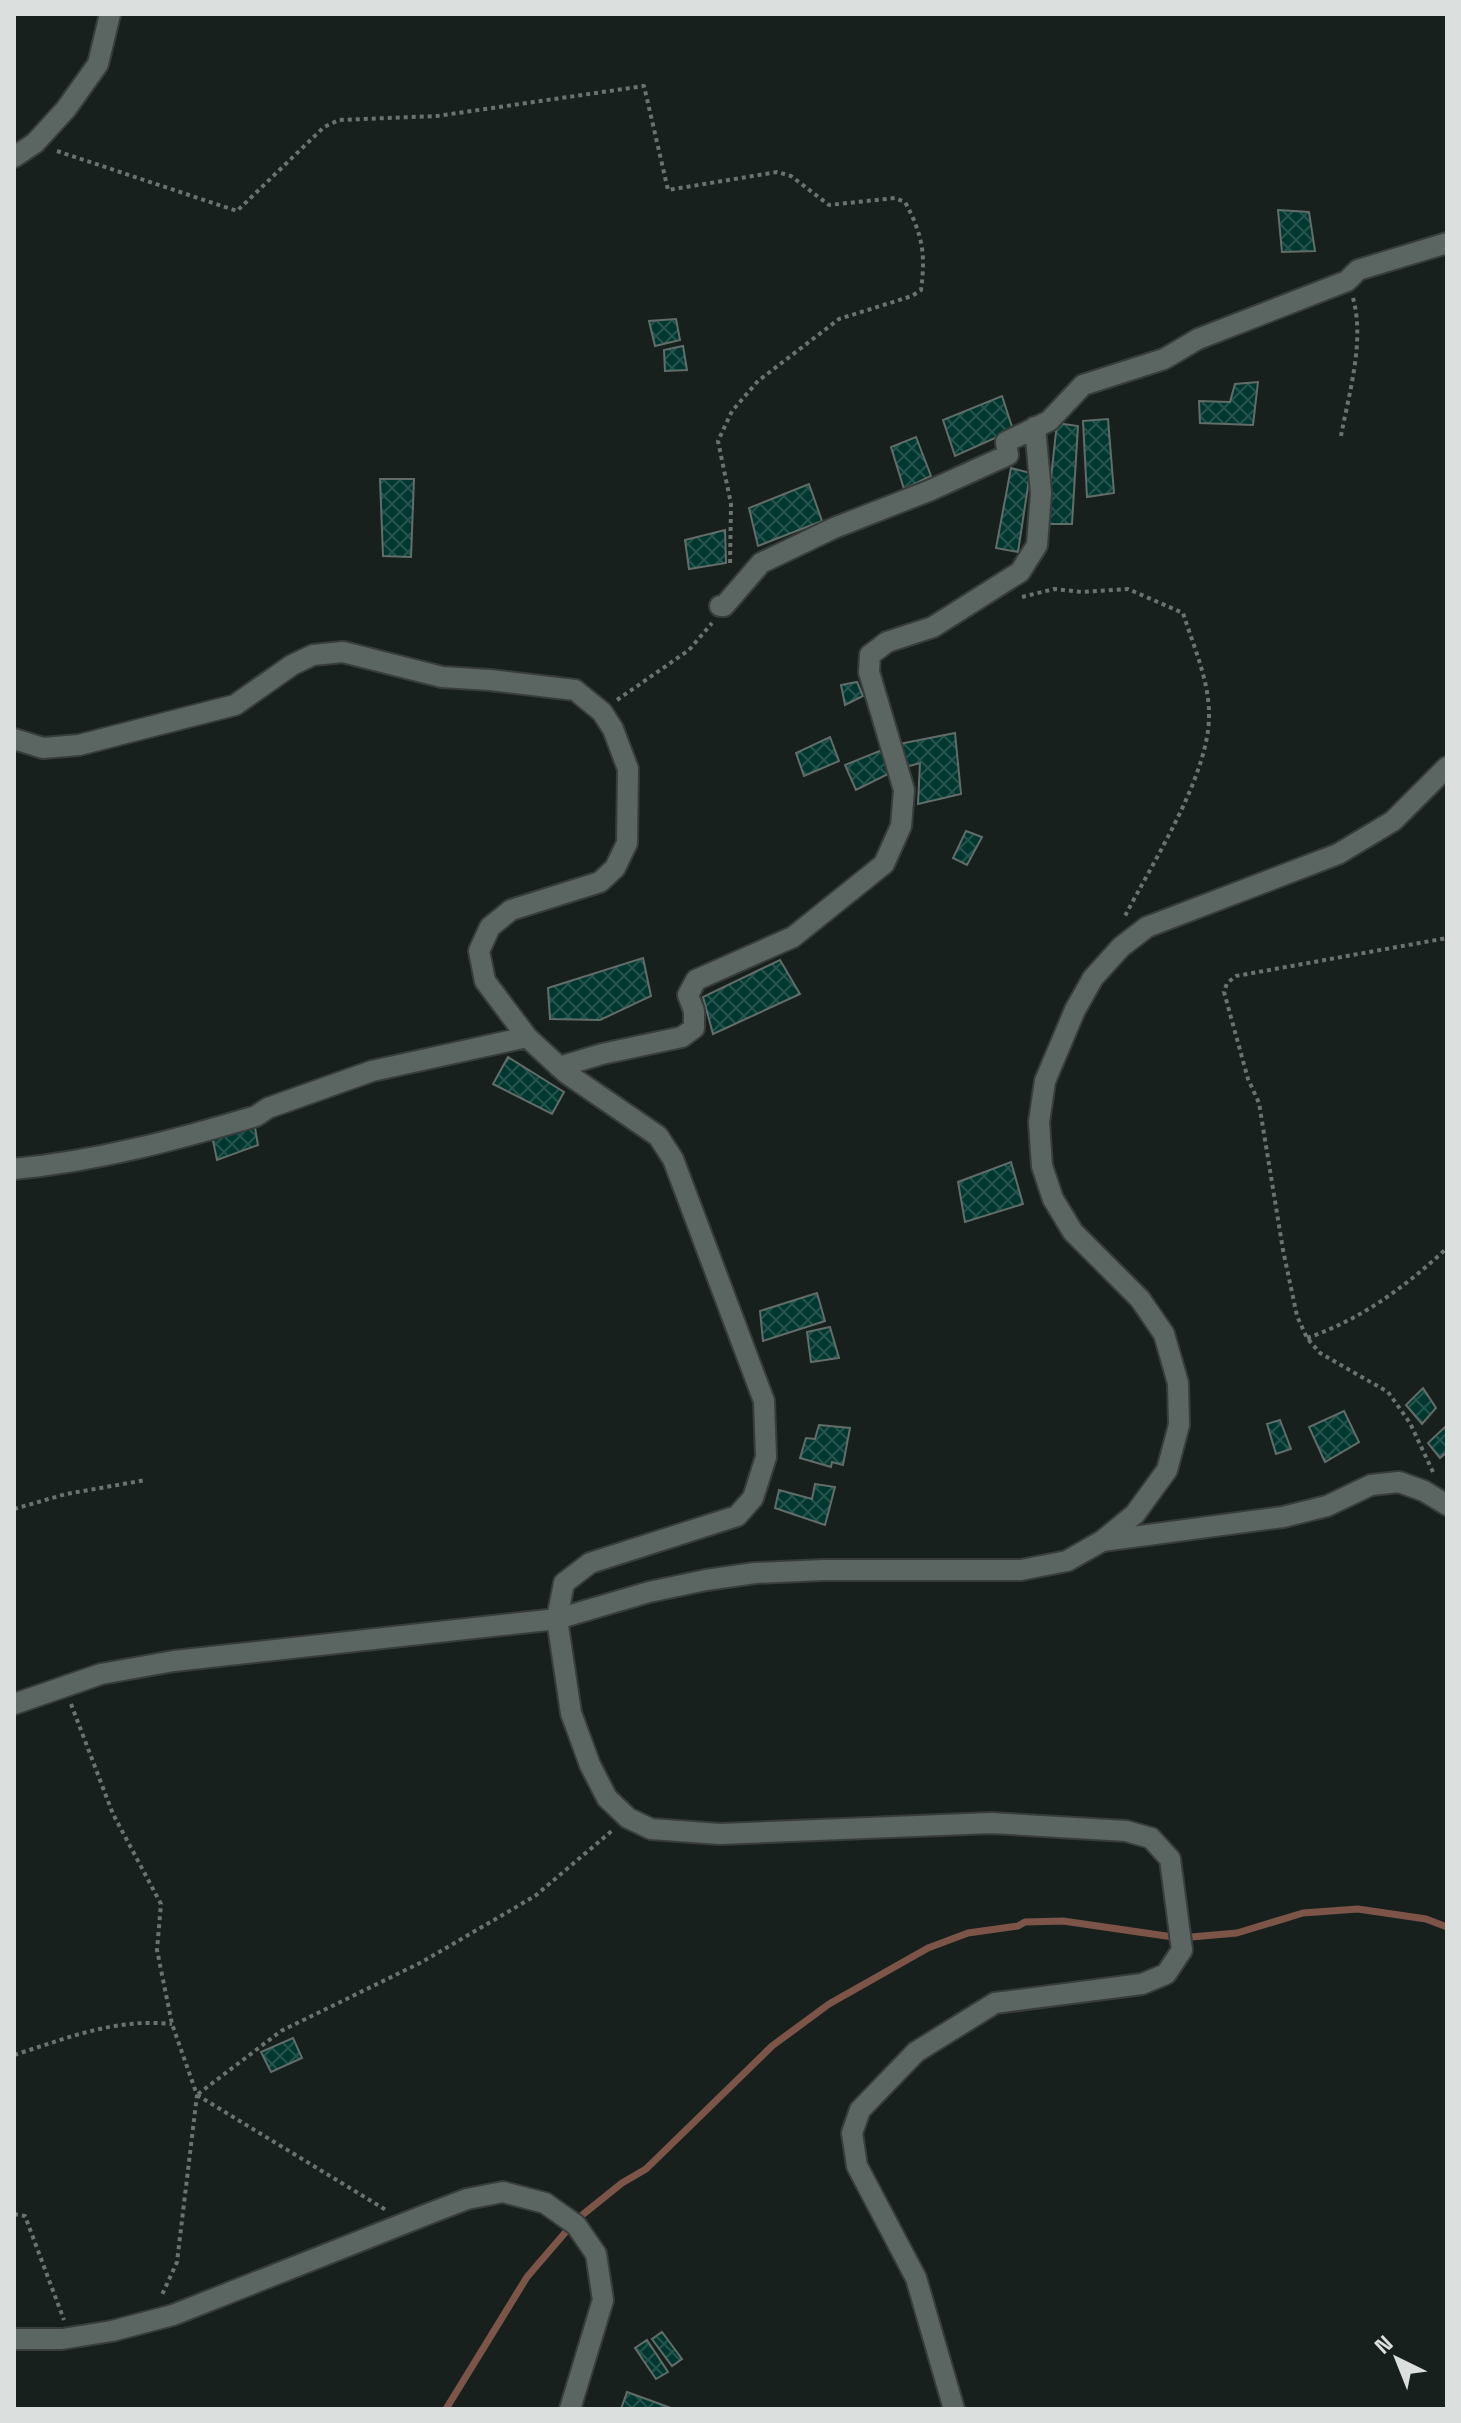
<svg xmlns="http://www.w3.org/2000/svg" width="1461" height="2423" viewBox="0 0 1461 2423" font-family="'Space Grotesk',sans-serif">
	<defs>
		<pattern id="building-cross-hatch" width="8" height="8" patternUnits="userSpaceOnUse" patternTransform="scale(2)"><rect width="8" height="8" fill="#00382f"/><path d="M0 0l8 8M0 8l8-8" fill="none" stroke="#25544d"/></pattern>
	</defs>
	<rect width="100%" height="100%" fill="#18201e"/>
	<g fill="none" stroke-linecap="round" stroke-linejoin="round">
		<!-- stream -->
		<path stroke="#7c5548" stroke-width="7" d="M446,2409L527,2277L576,2220L622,2183L646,2169L772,2046L829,2004L928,1948L968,1933L1018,1926L1025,1922L1063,1921L1180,1938L1237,1933L1303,1913L1358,1909L1426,1919L1447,1927"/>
	</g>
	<!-- building -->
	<path fill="url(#building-cross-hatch)" stroke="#626c69" stroke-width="2" d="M1278,210L1309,212L1315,251L1282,252Z
		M676,319L680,340L655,346L649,321Z
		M683,346L687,370L665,371L664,350Z
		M1258,382L1253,425L1200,423L1199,401L1230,402L1235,384Z
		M1002,396L1013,430L955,456L943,420Z
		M1108,419L1114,493L1087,497L1083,421Z
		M1057,423L1078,426L1072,524H1046Z
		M916,437L931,476L904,489L891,447Z
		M1011,468L1030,473L1018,552L996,548Z
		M380,479H414L411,557L383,556Z
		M809,484L822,521L758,546L749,508Z
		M725,530L726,563L689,569L685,540Z
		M857,682L863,696L845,705L841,685Z
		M955,733L961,794L918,804L920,763L902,768L899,744Z
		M830,737L839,761L804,776L796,753Z
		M882,750L892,772L856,790L845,765Z
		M966,831L982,837L967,865L953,858Z
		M643,958L651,996L600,1020L550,1019L548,988Z
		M780,960L800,994L713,1034L703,997Z
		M508,1057L564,1092L552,1114L493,1084Z
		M254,1122L258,1145L217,1160L212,1136Z
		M1011,1162L1023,1204L965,1222L958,1182Z
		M817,1293L825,1321L763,1341L760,1311Z
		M830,1327L839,1358L811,1362L807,1332Z
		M1423,1388L1436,1408L1422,1424L1406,1405Z
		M1344,1411L1359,1442L1325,1462L1309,1427Z
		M1280,1420L1291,1449L1276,1454L1267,1424Z
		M819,1425L850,1428L843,1465L832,1462L831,1467L800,1458L806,1438L815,1439Z
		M1447,1425V1452L1440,1458L1428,1443Z
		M815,1484L835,1487L825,1525L775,1508L779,1490L812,1499Z
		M293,2038L302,2058L271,2072L261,2052Z
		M662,2332L682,2359L672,2366L652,2339Z
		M647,2340L668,2372L656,2379L635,2348Z
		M627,2392L671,2408L670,2409H621Z"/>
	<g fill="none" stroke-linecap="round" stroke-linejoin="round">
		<defs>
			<path id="minor" d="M14,157L35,143L66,109L98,64L110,14
				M720,606H724L761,563L834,528L931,490L1008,455L1006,442L1049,421L1083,385L1164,359L1198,339L1347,281L1358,270L1447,243
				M14,739L43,748L79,745L235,705L292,665L313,655L343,652L442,677L490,680L575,690L602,712L613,729L628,769L627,843L615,868L600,882L511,910L490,927L479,951L485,981L527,1037L566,1073L658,1136L673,1159L764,1401L766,1457L753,1498L737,1516L590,1563L564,1583L557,1619L571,1713L590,1765L607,1798L628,1818L651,1829L720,1834L991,1823L1126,1831L1151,1838L1170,1859L1182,1950L1166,1974L1142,1984L995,2003L916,2052L860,2110L852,2133L857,2166L916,2278L954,2409
				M559,1067L602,1054L682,1037L694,1028V1011L688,995L696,980L793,937L884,864L901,826L904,790L869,672L870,655L887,642L933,627L1020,572L1037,545L1041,493L1035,427
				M14,1169C97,1161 176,1140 256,1116L268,1108L372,1071L527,1037
				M1102,1541L1283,1517L1327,1506L1371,1485L1399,1482L1424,1491L1447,1505"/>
			<path id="tertiary" d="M14,1704L101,1674L174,1661L557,1619L649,1592L706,1580L755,1573L824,1570H1021L1067,1561L1102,1541L1135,1514L1167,1470L1179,1425L1178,1383L1164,1334L1140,1299L1073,1232L1053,1199L1042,1166L1039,1122L1045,1081L1075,1010L1093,978L1121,947L1147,927L1338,854L1393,821L1447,767
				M14,2339H62L112,2331L173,2315L428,2214L467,2199L503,2192L545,2203L576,2225L596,2254L603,2300L570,2409"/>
		</defs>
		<!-- minor casing -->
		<use href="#minor" stroke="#383d3c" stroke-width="24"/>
		<!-- tertiary casing -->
		<use href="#tertiary" stroke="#383d3c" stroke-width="24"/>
		<!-- path -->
		<path stroke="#6b7270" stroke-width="4" stroke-dasharray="4 4" stroke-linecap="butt" d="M57,151L237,211L324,127L339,120L437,116L644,86L668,190L777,172L791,176L829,205L895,198L905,202C922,234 926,252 921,290L912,296L839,319L758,381L732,411L718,441L731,504L730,566
			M1341,436C1349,393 1365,341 1353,298
			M1022,597L1054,589L1082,592L1128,589L1183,613C1193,645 1209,680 1209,714C1210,775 1152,863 1124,918
			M617,700L689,650L712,623
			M1307,1338C1362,1319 1405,1287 1447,1248
			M1433,1472L1410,1423L1388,1392L1320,1353L1307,1338L1297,1316L1283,1250L1259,1103L1248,1079L1224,992L1227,983L1236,976L1447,938
			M14,1509L66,1494L146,1480
			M71,1704L113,1814L161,1904L157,1950L172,2024L197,2095L177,2262L161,2297
			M14,2055C68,2038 114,2018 172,2024
			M198,2094L281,2031L422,1962L535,1896L614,1829
			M197,2095L386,2210
			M14,2214L25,2216L64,2320"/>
		<!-- minor -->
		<use href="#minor" stroke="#5b6562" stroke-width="20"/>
		<!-- tertiary -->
		<use href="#tertiary" stroke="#5b6562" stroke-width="20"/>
	</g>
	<!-- border -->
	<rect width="1461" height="2423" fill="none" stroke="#dbe0df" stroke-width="32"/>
	<!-- north arrow -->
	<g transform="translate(1397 2359) rotate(317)" stroke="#18201e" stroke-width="6" paint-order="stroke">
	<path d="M0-6L14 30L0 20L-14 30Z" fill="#dbe0df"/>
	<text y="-12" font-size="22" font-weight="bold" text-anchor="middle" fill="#dbe0df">N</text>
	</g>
</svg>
